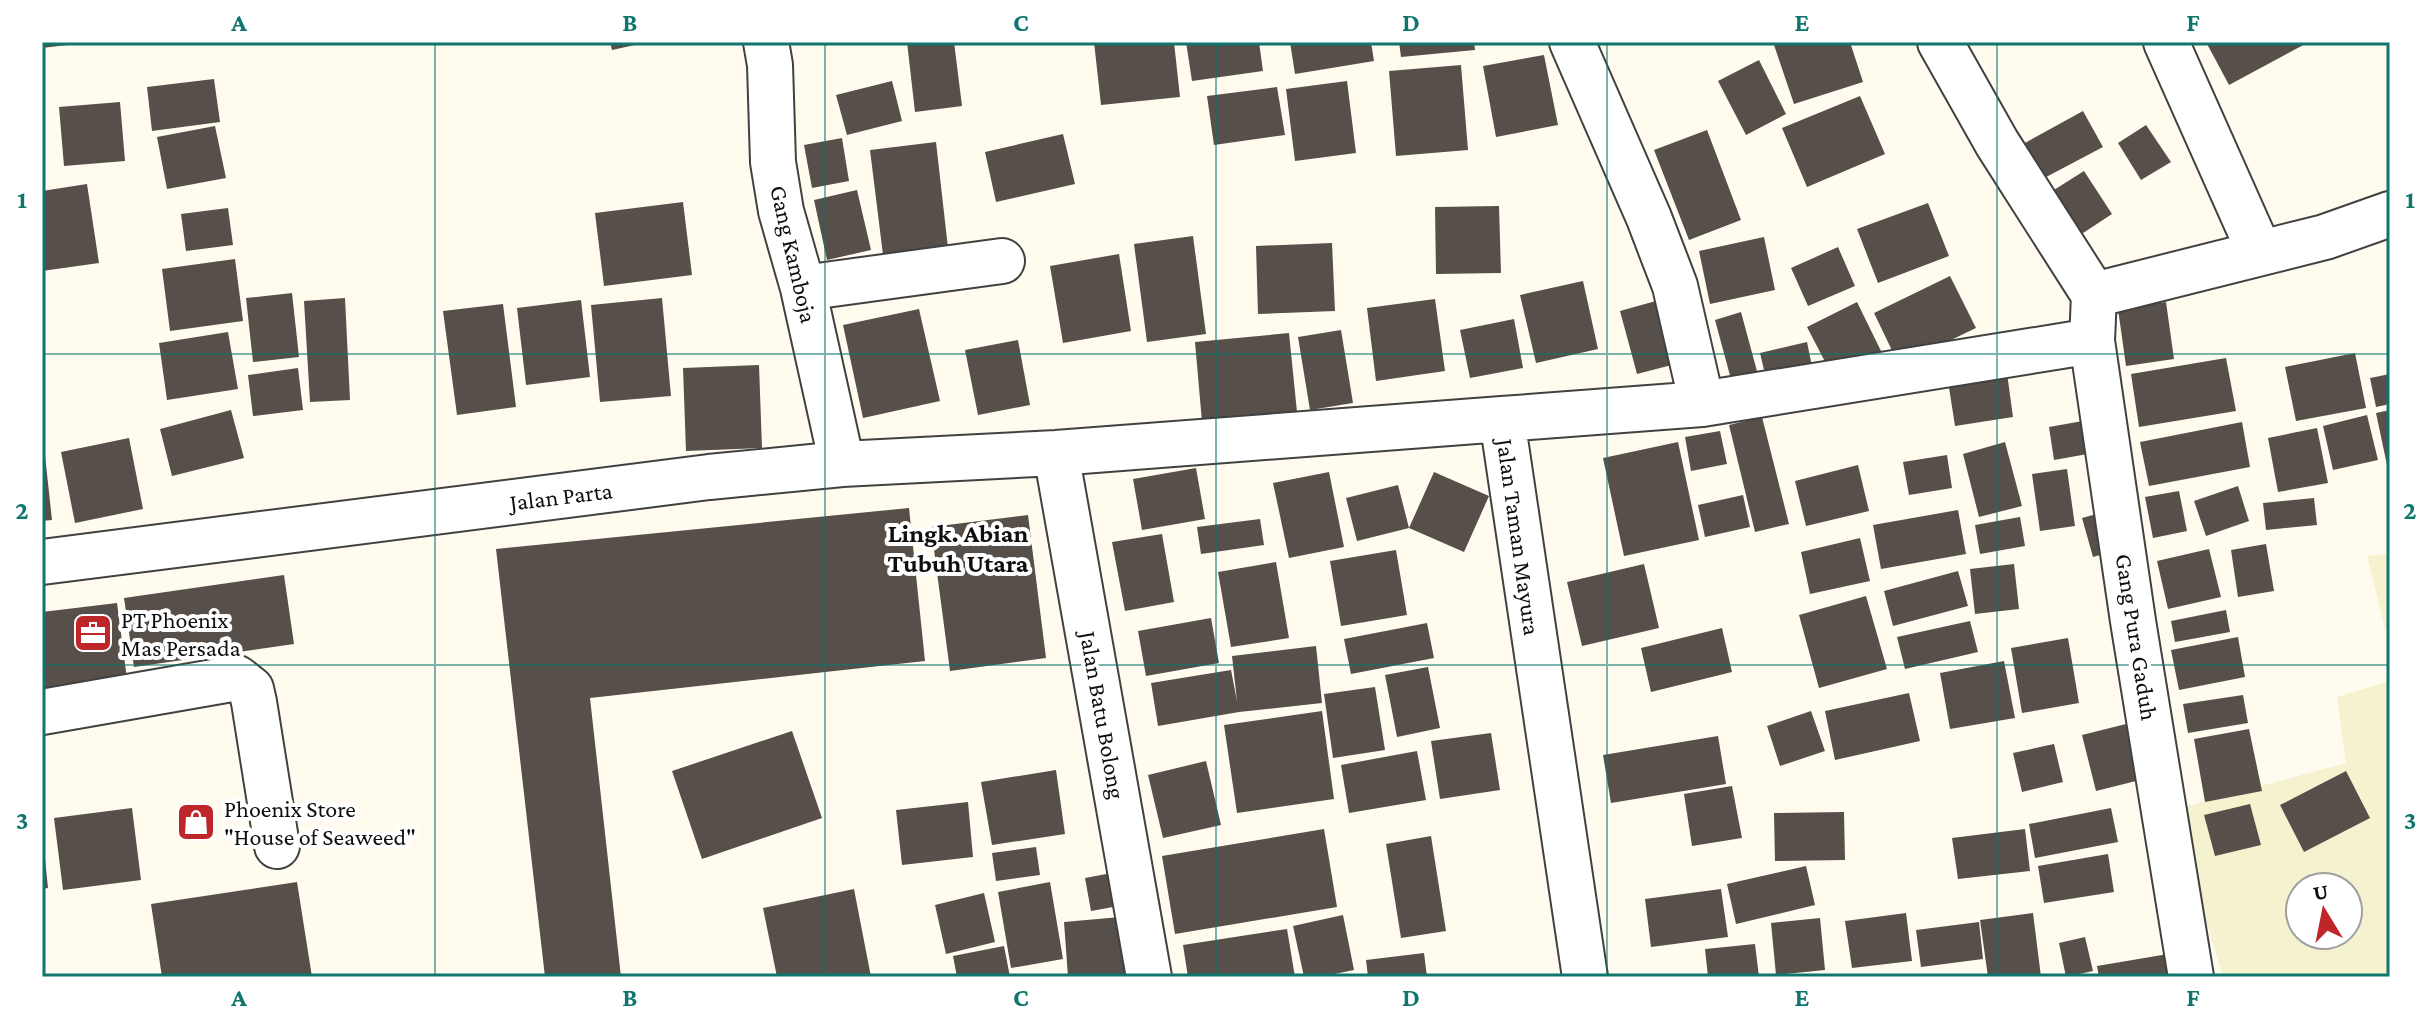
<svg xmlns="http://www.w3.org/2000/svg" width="2432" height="1019" viewBox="0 0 2432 1019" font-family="'Crimson Pro',serif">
	<rect width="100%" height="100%" fill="#fffcef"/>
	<!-- farmland -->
	<path fill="#f5f2cf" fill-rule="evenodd" d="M2390,553V649L2367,556Z
		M2390,681V977H2223L2172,810L2346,763L2337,697ZM2300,887H2348V935H2300Z"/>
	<!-- building -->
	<path fill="#574f4a" d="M42,42H76V44L42,48Z
		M610,42H644V43L612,50Z
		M907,42H954L962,106L915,112Z
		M1094,42H1174L1180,97L1101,105Z
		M1186,42H1259L1263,71L1192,81Z
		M1290,42H1371L1374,61L1295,74Z
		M1399,42H1474L1475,50L1401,57Z
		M1773,42H1850L1863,82L1794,104Z
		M2206,42H2309L2229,85Z
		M1544,55L1558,125L1496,137L1483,66Z
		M1759,60L1786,114L1746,135L1718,81Z
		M1461,65L1468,150L1396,156L1389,71Z
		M214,79L220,122L152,131L147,87Z
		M892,81L902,121L847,135L836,95Z
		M1347,81L1356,153L1295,161L1286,89Z
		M1277,87L1285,135L1214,145L1207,96Z
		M1860,96L1885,154L1807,187L1782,128Z
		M120,102L125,161L64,166L59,107Z
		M2083,111L2103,147L2031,185L2012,150Z
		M2146,125L2171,162L2141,180L2118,143Z
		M215,126L226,178L167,189L157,137Z
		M1707,130L1741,220L1689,240L1654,150Z
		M1063,134L1075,184L996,202L985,152Z
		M842,138L849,181L812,188L804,145Z
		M936,142L948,248L883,255L870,150Z
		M2084,171L2112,214L2074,239L2046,195Z
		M87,184L99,263L42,271V191Z
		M857,190L871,250L827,260L814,200Z
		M683,202L692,275L604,286L595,213Z
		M1928,203L1949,256L1878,283L1857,229Z
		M1499,206L1501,273L1436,274L1435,207Z
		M228,208L233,245L186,251L181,214Z
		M1193,236L1206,334L1147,342L1134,244Z
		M1764,237L1775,290L1710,304L1699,251Z
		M1332,243L1335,311L1258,314L1256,246Z
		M1838,247L1855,286L1808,306L1791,268Z
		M1119,254L1131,331L1063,343L1050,266Z
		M235,259L243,321L170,331L162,269Z
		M1950,276L1976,328L1899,365L1874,313Z
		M1583,281L1598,349L1536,363L1520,295Z
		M292,293L299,357L253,362L246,298Z
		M1670,297L1687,361L1637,374L1620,311Z
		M345,298L350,400L310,402L304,301Z
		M662,298L671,396L600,402L591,305Z
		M1435,299L1445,371L1376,381L1367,308Z
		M581,300L590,377L526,385L517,308Z
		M1857,302L1882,353L1833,377L1807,327Z
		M2166,302L2174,359L2126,366L2118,309Z
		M503,304L516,407L457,415L443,311Z
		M919,309L940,401L863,418L843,325Z
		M1741,312L1761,386L1735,394L1715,320Z
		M1514,319L1523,368L1470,378L1460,330Z
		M1341,330L1353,403L1310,410L1298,337Z
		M228,332L238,389L167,400L159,343Z
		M1289,333L1297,412L1202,422L1195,342Z
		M1018,340L1030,405L978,415L965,350Z
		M1807,342L1815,381L1769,391L1760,353Z
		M2355,353L2366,408L2296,421L2285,367Z
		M2226,358L2236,411L2139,427L2131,374Z
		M759,365L762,448L686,451L683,368Z
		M298,368L303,410L253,416L248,375Z
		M2007,373L2013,417L1955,426L1948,381Z
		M2390,374V404L2376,407L2370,378Z
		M231,410L244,458L172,476L160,429Z
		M2390,410V465H2387L2376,413Z
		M2367,415L2378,460L2333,470L2323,426Z
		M1762,417L1789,524L1755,532L1729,425Z
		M2094,419L2099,452L2054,460L2049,427Z
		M2242,422L2250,467L2149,486L2140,442Z
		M2317,428L2328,483L2278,492L2268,438Z
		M1720,431L1727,464L1691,471L1685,437Z
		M129,438L143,509L75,523L61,452Z
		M1678,442L1699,540L1624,556L1603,458Z
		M2005,442L2022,506L1979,517L1963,454Z
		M42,446H44L52,520L42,521Z
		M1947,455L1952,488L1909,495L1903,462Z
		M1858,465L1869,511L1806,526L1795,481Z
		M1196,468L1205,519L1142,530L1133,479Z
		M2067,469L2075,526L2040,531L2032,474Z
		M1329,472L1344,547L1289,558L1273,483Z
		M1434,472L1489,496L1464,552L1409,528Z
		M1398,485L1409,528L1357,541L1346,498Z
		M2238,486L2249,521L2206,536L2194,501Z
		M2179,491L2187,531L2153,538L2145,497Z
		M1743,495L1750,527L1705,537L1698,505Z
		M2314,498L2317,525L2266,530L2263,503Z
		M909,508L925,661L590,698L621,977H545L496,549Z
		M1958,510L1966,554L1881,569L1873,525Z
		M2111,510L2122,549L2093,557L2082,518Z
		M1028,515L1046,658L950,671L931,527Z
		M2020,517L2025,546L1980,554L1975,525Z
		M1260,519L1264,545L1201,554L1197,527Z
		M1162,534L1174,602L1125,611L1112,542Z
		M1860,538L1870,581L1810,594L1801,552Z
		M2266,544L2274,591L2238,597L2231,550Z
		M2209,549L2221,597L2168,609L2157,561Z
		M1396,550L1407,615L1341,626L1330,561Z
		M1276,562L1289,638L1231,647L1218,572Z
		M1644,564L1659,628L1582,646L1567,582Z
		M2014,564L2019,609L1975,614L1970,569Z
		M1958,571L1968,606L1893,626L1884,591Z
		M284,575L294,644L134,667L124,598Z
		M1866,596L1887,669L1819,688L1799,615Z
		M117,603L127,679L42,689V612Z
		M2226,610L2230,632L2175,642L2171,621Z
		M1211,618L1219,663L1146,676L1138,631Z
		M1970,621L1978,652L1905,669L1897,637Z
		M1427,623L1434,658L1351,674L1344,639Z
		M1722,628L1732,672L1651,692L1641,648Z
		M2238,637L2245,677L2179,690L2171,650Z
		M2068,638L2079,703L2022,713L2011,648Z
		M1316,646L1322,703L1239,712L1158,726L1151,683L1231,670L1237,701L1232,656Z
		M2004,661L2015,718L1950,729L1940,673Z
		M1428,667L1440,728L1397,737L1385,675Z
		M1375,687L1385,750L1333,758L1324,694Z
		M1909,693L1920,741L1835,760L1825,711Z
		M2243,695L2248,723L2188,733L2183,704Z
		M1322,711L1334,799L1237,813L1224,725Z
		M1811,711L1825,751L1780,766L1767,726Z
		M2126,724L2140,780L2096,791L2082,735Z
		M2249,729L2262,791L2205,802L2194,739Z
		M792,731L822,818L702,859L672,771Z
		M1491,733L1500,790L1440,799L1431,741Z
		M1718,736L1726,784L1611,803L1603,755Z
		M2054,744L2063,782L2022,792L2013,753Z
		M1417,751L1426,800L1349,813L1341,765Z
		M1206,761L1221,825L1163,838L1148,775Z
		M1056,770L1065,834L992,845L981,782Z
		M2346,771L2370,818L2304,852L2280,805Z
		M1732,786L1742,838L1692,846L1684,794Z
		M968,802L973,857L902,865L896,810Z
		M2250,804L2261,845L2215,856L2204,815Z
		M132,808L141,880L63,890L54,818Z
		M2111,808L2118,842L2035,858L2029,824Z
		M1844,812L1845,860L1775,861L1774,813Z
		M1324,829L1337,907L1175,934L1162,856Z
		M2025,829L2030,871L1958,879L1952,838Z
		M1431,836L1446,931L1401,938L1386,844Z
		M1036,847L1040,875L996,881L992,853Z
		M42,849H44L48,888L42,889Z
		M2108,854L2114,892L2044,903L2038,866Z
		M1806,866L1815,905L1736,924L1727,884Z
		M1117,872L1124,905L1091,911L1085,878Z
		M297,882L312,977H162L151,904Z
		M1050,882L1063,959L1011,968L998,892Z
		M854,889L871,977H777L763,908Z
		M1721,889L1728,937L1651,947L1645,899Z
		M984,893L995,942L946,954L935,905Z
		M1906,913L1912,961L1852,968L1845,921Z
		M2033,913L2041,977H1988L1980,920Z
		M1343,915L1354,970L1320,977H1304L1293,926Z
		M1120,917L1125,977H1068L1064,922Z
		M1820,918L1825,970L1776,975L1771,923Z
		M1979,922L1983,959L1921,967L1916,930Z
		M1287,929L1295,977H1188L1183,945Z
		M2085,937L2093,971L2066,977L2059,943Z
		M1755,944L1759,977H1708L1705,949Z
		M1004,946L1010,977H957L953,956Z
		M1424,953L1427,977H1368L1366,960Z
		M2168,954L2171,977H2099L2097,966Z"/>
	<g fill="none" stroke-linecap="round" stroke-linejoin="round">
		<defs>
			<path id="minor" d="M766,42L770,65L773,162L781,211L803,288L842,464
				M1572,42L1649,218L1675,286L1702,404
				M1940,42L1997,143L2094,295
				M2166,42L2260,253
				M803,288L1002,261
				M2094,295L2092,341L2133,621L2191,977
				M2094,295L2325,237L2390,214
				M1502,419L1702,404L2092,341
				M1056,453L1149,977
				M42,562L709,477L842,464L1056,453L1502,419L1585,977
				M42,712L237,678L251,689L254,702L277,846"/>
		</defs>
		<!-- minor casing -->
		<use href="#minor" stroke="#414141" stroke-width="48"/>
		<!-- minor -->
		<use href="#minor" stroke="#fff" stroke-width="44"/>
	</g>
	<!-- grid -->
	<path fill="none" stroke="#0f766e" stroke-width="2" stroke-opacity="0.55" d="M435,42V977M825,42V977M1216,42V977M1607,42V977M1997,42V977M42,354H2390M42,665H2390"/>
	<!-- icons -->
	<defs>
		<symbol id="office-square" viewBox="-11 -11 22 22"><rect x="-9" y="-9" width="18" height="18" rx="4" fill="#be262a" stroke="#fff"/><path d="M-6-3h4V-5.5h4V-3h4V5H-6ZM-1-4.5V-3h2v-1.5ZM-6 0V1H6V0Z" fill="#fff"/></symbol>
		<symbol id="shop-square" viewBox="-11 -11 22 22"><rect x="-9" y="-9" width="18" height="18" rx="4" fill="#be262a" stroke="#fff"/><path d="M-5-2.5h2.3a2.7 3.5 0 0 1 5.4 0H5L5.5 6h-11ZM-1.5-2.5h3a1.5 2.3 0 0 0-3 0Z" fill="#fff"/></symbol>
	</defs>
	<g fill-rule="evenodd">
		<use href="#office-square" x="71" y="611" width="44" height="44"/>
		<use href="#shop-square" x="174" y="800" width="44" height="44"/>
	</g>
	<g text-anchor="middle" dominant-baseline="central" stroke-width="8" stroke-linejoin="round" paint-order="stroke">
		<!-- street labels -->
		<g font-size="24" fill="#0e0e0e" stroke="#fff">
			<text transform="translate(794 254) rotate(77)">Gang Kamboja</text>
			<text transform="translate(561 496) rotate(-7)">Jalan Parta</text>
			<text transform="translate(1519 537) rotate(82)">Jalan Taman Mayura</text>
			<text transform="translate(2137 637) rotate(81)">Gang Pura Gaduh</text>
			<text transform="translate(1103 715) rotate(80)">Jalan Batu Bolong</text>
		</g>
		<!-- poi labels -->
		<g font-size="24" fill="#0e0e0e" stroke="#fff" text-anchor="start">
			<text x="121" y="619">PT Phoenix<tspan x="121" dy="28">Mas Persada</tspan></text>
			<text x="224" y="808">Phoenix Store<tspan x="224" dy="28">"House of Seaweed"</tspan></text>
		</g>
		<!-- neighbourhood labels -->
		<g font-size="26" font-weight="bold" fill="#0e0e0e" stroke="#fff">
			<text x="958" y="533">Lingk. Abian<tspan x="958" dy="30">Tubuh Utara</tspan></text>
		</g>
	</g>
	<!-- border -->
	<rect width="2432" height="1019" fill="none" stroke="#ffffff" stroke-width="88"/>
	<!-- north arrow -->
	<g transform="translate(2324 911) rotate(350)"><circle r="38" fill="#ffffff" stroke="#9f9f9f" stroke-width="2"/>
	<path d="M0-6L14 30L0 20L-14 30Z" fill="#be262a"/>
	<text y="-12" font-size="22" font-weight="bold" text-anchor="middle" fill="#0e0e0e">U</text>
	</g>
	<rect x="44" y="44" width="2344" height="931" fill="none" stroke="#0f766e" stroke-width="3"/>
	<g font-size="26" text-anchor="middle" font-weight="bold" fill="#0f766e">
		<text x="239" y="31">A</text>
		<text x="630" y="31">B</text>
		<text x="1021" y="31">C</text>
		<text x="1411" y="31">D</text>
		<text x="1802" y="31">E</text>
		<text x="2193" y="31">F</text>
		<text x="22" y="208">1</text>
		<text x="2410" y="208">1</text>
		<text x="22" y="519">2</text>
		<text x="2410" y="519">2</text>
		<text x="22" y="829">3</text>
		<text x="2410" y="829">3</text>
		<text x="239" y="1006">A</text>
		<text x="630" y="1006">B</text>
		<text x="1021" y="1006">C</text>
		<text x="1411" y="1006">D</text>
		<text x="1802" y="1006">E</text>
		<text x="2193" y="1006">F</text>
	</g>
</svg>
